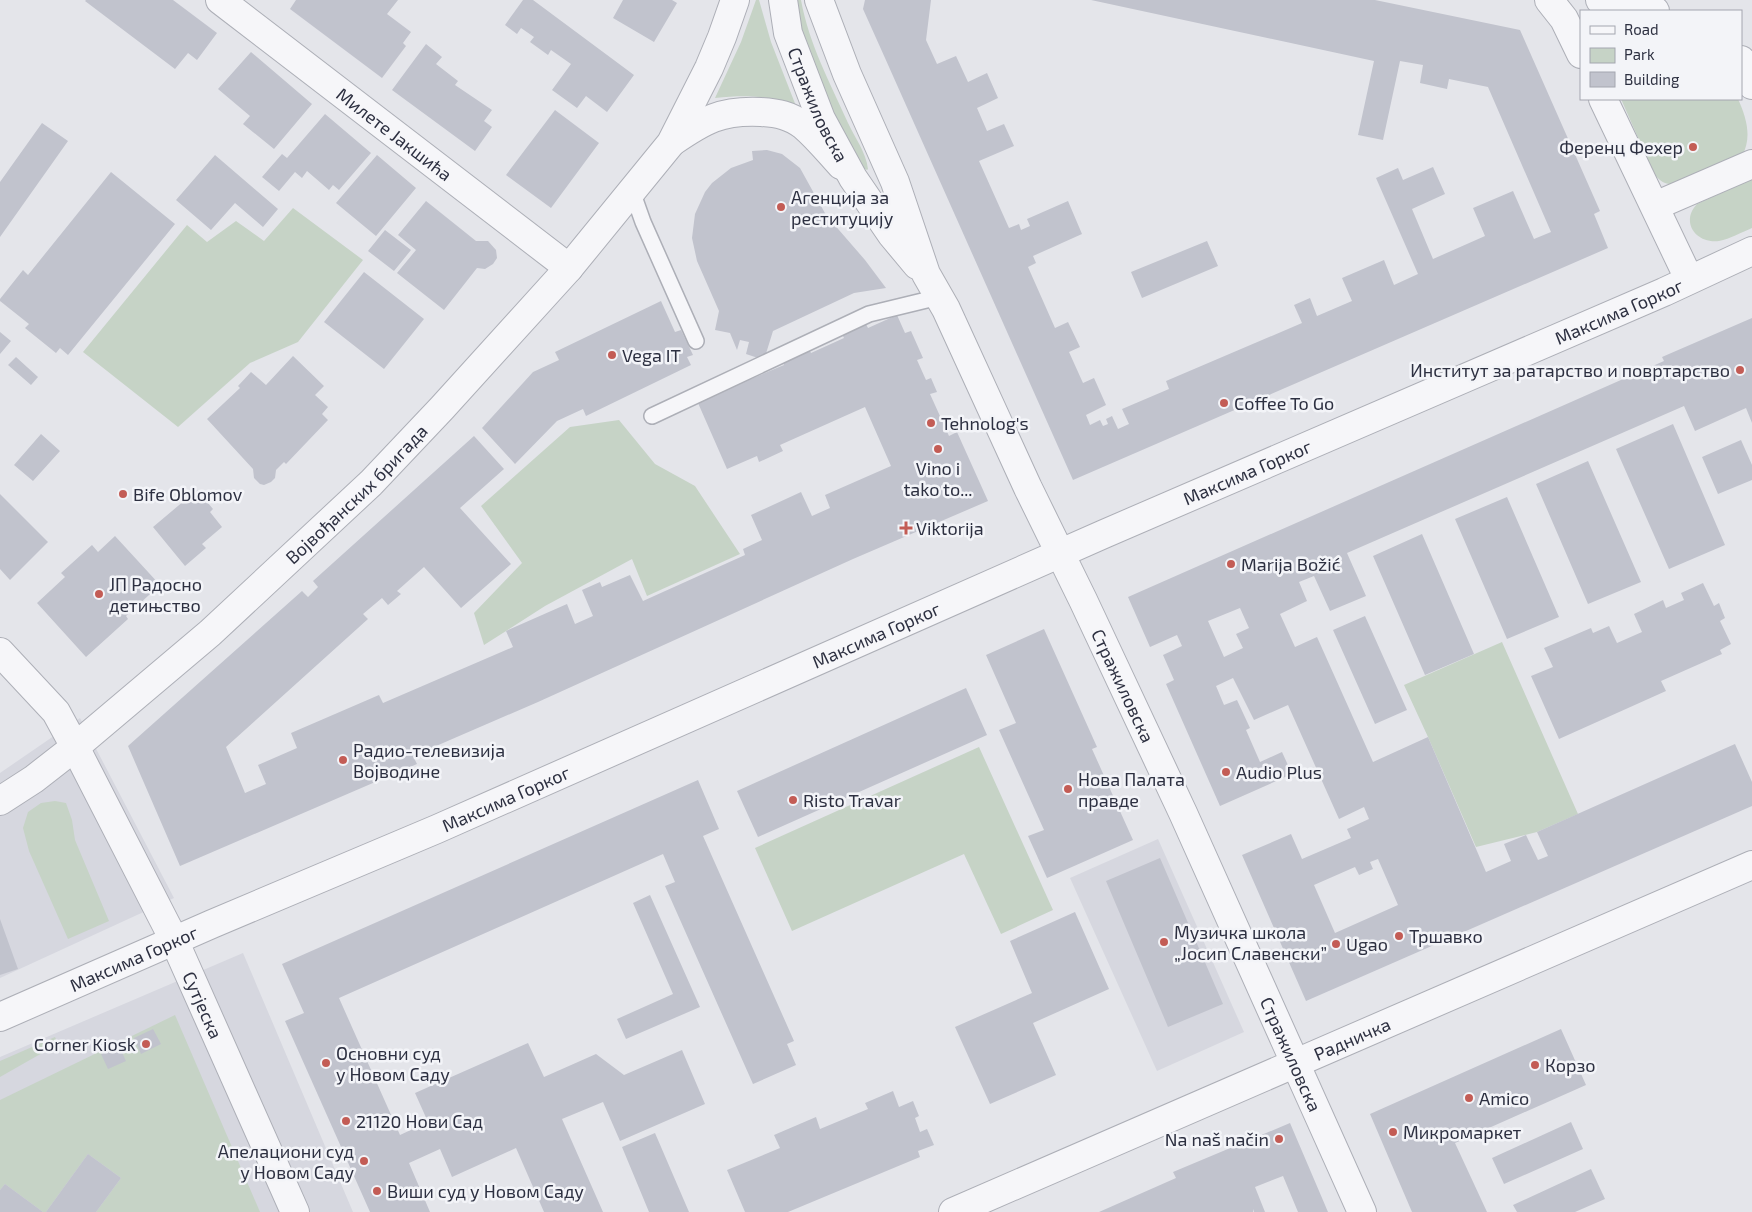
<svg xmlns="http://www.w3.org/2000/svg" width="1752" height="1212" viewBox="0 0 1752 1212" font-family="'Exo 2',sans-serif">
	<rect width="100%" height="100%" fill="#e4e5ea"/>
	<!-- built -->
	<path fill="#d6d7df" d="M80,718L174,898L0,978V773Z
		M1158,839L1244,1032L1157,1071L1070,878Z
		M243,953L353,1212H0V1057Z"/>
	<!-- green -->
	<path fill="#c6d3c6" d="M756,0H759L771,42L796,106C767,95 745,95 715,98L741,42Z
		M794,0H801C809,44 830,83 848,123C855,138 866,152 868,169L867,170L862,167C834,115 804,59 794,0Z
		M1621,99H1738C1747,119 1752,138 1742,156L1676,184C1665,185 1661,182 1654,174Z
		M1752,179V228C1742,232 1730,239 1719,241C1696,244 1680,222 1697,204Z
		M293,208L363,260L298,342L250,363L178,427L83,352L187,225L207,242L236,221L264,241Z
		M619,420L655,464L695,486L740,554L647,596L632,559L545,606L484,645L474,613L522,563L481,506L570,427Z
		M1502,642L1578,814L1537,832L1476,847L1428,737L1404,685Z
		M979,747L1053,910L1001,934L964,854L792,931L755,848Z
		M55,801L66,803L72,820L75,840L109,921L68,939L29,851L23,828L28,812L41,803Z
		M175,1015L260,1212H96L121,1178L88,1154L46,1212H43L5,1184L0,1190V1100Z
		M55,1037L58,1044L0,1077V1061Z"/>
	<!-- building -->
	<path fill="#c1c3cd" fill-rule="evenodd" d="M86,0H173L217,33L197,60L188,53L175,69L85,1Z
		M296,0H398L387,14L411,32L403,43L406,46L382,78L290,9Z
		M523,0H533L634,75L607,112L586,96L577,108L552,90L571,64L551,50L548,55L530,42L534,37L521,28L517,34L505,25Z
		M623,0H672L677,3L654,42L613,18Z
		M865,0H931L926,40L937,64L956,56L968,82L987,73L998,98L977,108L987,131L1004,124L1014,146L979,161L1009,228L1019,224L1021,230L1030,226L1027,219L1068,201L1082,234L1033,256L1036,263L1028,267L1055,328L1068,322L1080,347L1069,352L1083,383L1094,378L1106,405L1086,415L1090,425L1100,420L1103,426L1108,424L1106,419L1112,416L1118,429L1129,424L1122,409L1169,389L1166,381L1302,323L1294,305L1310,298L1317,316L1352,301L1342,278L1384,260L1394,285L1418,274L1376,178L1398,168L1403,180L1433,167L1445,194L1412,209L1433,259L1485,236L1473,208L1513,191L1534,239L1551,232L1488,87L1449,79L1447,89L1420,83L1423,65L1400,61L1383,140L1358,135L1374,61L1091,0H1375L1520,30L1600,211L1594,214L1608,248L1073,480L885,58L863,9Z
		M426,44L442,57L436,64L458,81L455,85L492,110L484,121L492,127L475,151L392,90Z
		M251,52L312,104L274,149L243,124L250,116L218,89Z
		M555,110L599,143L551,208L506,175Z
		M325,114L371,153L339,190L333,185L329,190L307,171L302,178L295,172L279,191L262,177L282,154L287,158Z
		M42,123L68,141L0,237V182Z
		M767,150L782,154L800,168L826,215L865,260L886,288L854,293L773,331L764,360L746,354L749,342L740,340L737,350L730,333L715,330L719,311L697,261L692,238L695,214L705,192L712,183L731,168L753,160L752,151Z
		M215,155L278,209L263,227L235,203L211,230L176,200Z
		M377,155L416,188L376,236L336,203Z
		M111,172L175,224L68,355L60,348L56,353L25,328L29,324L0,301V299L23,270L28,275Z
		M426,201L476,241H488L496,250L497,258L493,264L485,269L477,268L444,310L397,273L416,250L398,235Z
		M385,230L411,250L394,271L368,251Z
		M1207,241L1218,266L1142,298L1131,272Z
		M364,272L424,319L384,369L324,322Z
		M661,301L675,332L681,330L693,355L687,357L691,365L586,416L583,409L557,421L515,464L482,428L533,372L559,360L555,352Z
		M897,315L905,333L911,331L923,358L917,360L926,380L931,378L937,392L930,394L949,436L957,432L988,501L853,559L538,702L413,756L417,764L180,866L128,746L302,591L308,597L318,587L313,581L474,436L504,469L460,508L511,564L461,608L424,567L397,591L401,594L388,605L382,598L363,614L368,619L226,747L245,793L266,784L258,765L297,748L291,733L379,695L383,703L513,647L506,631L567,604L575,624L593,616L582,590L600,582L602,587L630,575L643,601L745,555L743,549L762,540L751,515L801,492L812,516L830,508L825,495L891,466L865,407L780,445L783,451L759,462L757,456L727,469L698,403L725,391L723,385L749,373L751,379L784,365L781,359L808,347L811,353L844,338L841,332L865,322L868,328Z
		M1752,318V423L1746,408L1695,431L1684,406L1347,553L1366,596L1330,611L1314,576L1299,582L1307,601L1280,614L1295,647L1317,637L1373,762L1428,737L1486,872L1511,861L1504,844L1526,835L1538,860L1548,856L1537,832L1735,744L1752,782V806L1306,1001L1242,855L1291,834L1302,859L1351,838L1347,829L1369,819L1364,807L1339,819L1288,705L1254,720L1233,678L1216,686L1224,705L1237,700L1250,728L1246,730L1260,762L1282,752L1292,774L1220,806L1166,684L1174,680L1163,655L1182,646L1177,635L1150,647L1128,597L1664,361L1662,357ZM1240,608L1249,628L1236,634L1243,648L1224,657L1208,621ZM1378,859L1398,905L1335,933L1314,885L1355,867L1359,875L1373,869L1370,862Z
		M0,332L11,341L0,354Z
		M293,356L324,386L315,395L328,407L322,414L328,420L286,464L284,462L276,470L275,478L271,482L264,485L260,484L254,478L253,469L207,419L240,388L238,386L251,372L266,385Z
		M16,357L38,377L31,385L8,365Z
		M1673,424L1725,545L1669,569L1616,449Z
		M41,434L60,451L33,481L14,465Z
		M1741,440L1752,465V480L1718,494L1702,457Z
		M1588,461L1641,582L1588,604L1536,484Z
		M197,490L213,509L210,512L222,527L202,544L206,548L185,566L153,527Z
		M0,494L48,542L10,580L0,569Z
		M1507,497L1559,617L1507,639L1455,519Z
		M1422,534L1474,654L1425,675L1373,556Z
		M115,536L160,585L126,616L128,619L86,657L37,603L65,577L61,573L92,545L98,552Z
		M1703,583L1714,606L1719,603L1725,618L1720,621L1731,644L1720,650L1722,654L1661,681L1666,691L1559,739L1531,676L1553,667L1544,648L1591,628L1593,633L1609,626L1617,643L1642,632L1634,614L1663,600L1666,608L1684,600L1681,593Z
		M1365,616L1407,710L1375,724L1333,630Z
		M1044,629L1097,747L1092,749L1133,840L1047,878L1028,836L1044,830L999,730L1016,723L986,655Z
		M966,688L987,735L758,837L737,791Z
		M698,780L719,829L703,836L794,1041L787,1044L796,1065L753,1084L665,886L675,882L663,854L339,998L400,1135L428,1122L415,1093L528,1043L544,1077L596,1054L624,1075L682,1050L705,1104L620,1141L603,1102L562,1119L603,1212H544L516,1148L452,1177L440,1149L409,1163L430,1212H370L285,1021L304,1013L282,964Z
		M1160,858L1223,1004L1168,1027L1106,881Z
		M650,895L700,1007L626,1039L617,1019L673,994L633,903Z
		M1075,912L1109,989L1033,1023L1056,1075L990,1104L955,1027L1032,993L1010,941Z
		M0,919L18,969L0,975Z
		M153,1029L161,1044L141,1054L134,1038Z
		M1561,1029L1586,1085L1455,1143L1487,1212H1412L1370,1114Z
		M119,1046L126,1061L108,1069L101,1054Z
		M893,1091L899,1107L913,1101L919,1116L915,1118L920,1132L927,1129L934,1145L918,1151L920,1157L788,1212H745L727,1170L780,1148L774,1135L816,1117L820,1129L868,1109L865,1103Z
		M1571,1122L1583,1149L1504,1184L1492,1158Z
		M1290,1123L1328,1212H1298L1283,1176L1255,1187L1265,1212H1254L1253,1209V1212H1099L1176,1178L1173,1172Z
		M655,1133L689,1212H649L622,1147Z
		M88,1154L121,1178L96,1212H46Z
		M1591,1169L1605,1199L1575,1212H1517L1513,1205Z
		M5,1184L43,1212H0V1190Z"/>
	<g fill="none" stroke-linecap="round" stroke-linejoin="round">
		<defs>
			<path id="service" d="M632,191L643,222L696,341
				M652,416L869,314L939,297"/>
			<g id="minor">
				<path id="s1" d="M220,0L569,268"/>
				<path d="M1549,0L1564,19L1581,54"/>
				<path d="M1600,0L1655,11"/>
				<path d="M1741,60L1752,85"/>
				<path d="M1603,99L1689,279"/>
				<path d="M672,142C704,120 721,110 761,112C777,113 790,115 804,126C818,138 829,152 841,165"/>
				<path d="M1655,206L1752,164"/>
				<path id="s2" d="M0,652L56,712L75,747L174,940L295,1212"/>
				<path id="s3" d="M0,801L34,779L75,747L210,633L371,483L442,408L569,268L671,143L709,68L722,37L735,0"/>
				<path id="s4" d="M953,1212L1752,865"/>
			</g>
			<g id="tertiary">
				<path id="s5" d="M783,0L788,33L821,119L853,178L892,235L917,265"/>
				<path id="s6" d="M819,0L847,74L895,182L926,274L946,309L1028,488L1083,600L1183,813L1362,1212"/>
				<path id="s7" d="M0,1017L212,924L437,829L1104,534L1664,292L1752,251"/>
			</g>
		</defs>
		<!-- service casing -->
		<use href="#service" stroke="#adafb7" stroke-width="18"/>
		<!-- minor casing -->
		<use href="#minor" stroke="#adafb7" stroke-width="30"/>
		<!-- tertiary casing -->
		<use href="#tertiary" stroke="#adafb7" stroke-width="30"/>
		<!-- service -->
		<use href="#service" stroke="#f6f6f9" stroke-width="15"/>
		<!-- minor -->
		<use href="#minor" stroke="#f6f6f9" stroke-width="28"/>
		<!-- tertiary -->
		<use href="#tertiary" stroke="#f6f6f9" stroke-width="28"/>
	</g>
	<!-- markers -->
	<g fill="#c35c55" stroke="#f3f4f8" stroke-width="2">
		<circle cx="1693" cy="147" r="5"/>
		<circle cx="781" cy="207" r="5"/>
		<circle cx="612" cy="355" r="5"/>
		<circle cx="1740" cy="370" r="5"/>
		<circle cx="1224" cy="403" r="5"/>
		<circle cx="931" cy="423" r="5"/>
		<circle cx="938" cy="449" r="5"/>
		<circle cx="123" cy="494" r="5"/>
		<path d="M903.5 520.5h5v5h5v5h-5v5h-5v-5h-5v-5h5z"/>
		<circle cx="1231" cy="564" r="5"/>
		<circle cx="99" cy="594" r="5"/>
		<circle cx="343" cy="760" r="5"/>
		<circle cx="1226" cy="772" r="5"/>
		<circle cx="1068" cy="789" r="5"/>
		<circle cx="793" cy="800" r="5"/>
		<circle cx="1399" cy="936" r="5"/>
		<circle cx="1164" cy="942" r="5"/>
		<circle cx="1336" cy="944" r="5"/>
		<circle cx="146" cy="1044" r="5"/>
		<circle cx="326" cy="1063" r="5"/>
		<circle cx="1535" cy="1065" r="5"/>
		<circle cx="1469" cy="1098" r="5"/>
		<circle cx="346" cy="1121" r="5"/>
		<circle cx="1393" cy="1132" r="5"/>
		<circle cx="1279" cy="1139" r="5"/>
		<circle cx="364" cy="1161" r="5"/>
		<circle cx="377" cy="1191" r="5"/>
	</g>
	<g text-anchor="middle" dominant-baseline="central" stroke-width="5" stroke-linejoin="round" paint-order="stroke">
		<!-- street labels -->
		<g font-size="18" fill="#2d3041" stroke="#f3f4f8">
			<text stroke="none"><textPath href="#s5" startOffset="111">Стражиловска</textPath></text>
			<text stroke="none"><textPath href="#s1" startOffset="220">Милете Јакшића</textPath></text>
			<text stroke="none"><textPath href="#s7" startOffset="1766">Максима Горког</textPath></text>
			<text stroke="none"><textPath href="#s7" startOffset="1361">Максима Горког</textPath></text>
			<text stroke="none"><textPath href="#s3" startOffset="471">Војвођанских бригада</textPath></text>
			<text stroke="none"><textPath href="#s7" startOffset="956">Максима Горког</textPath></text>
			<text stroke="none"><textPath href="#s6" startOffset="751">Стражиловска</textPath></text>
			<text stroke="none"><textPath href="#s7" startOffset="551">Максима Горког</textPath></text>
			<text stroke="none"><textPath href="#s7" startOffset="146">Максима Горког</textPath></text>
			<text stroke="none"><textPath href="#s2" startOffset="410">Сутјеска</textPath></text>
			<text stroke="none"><textPath href="#s4" startOffset="435">Радничка</textPath></text>
			<text stroke="none"><textPath href="#s6" startOffset="1156">Стражиловска</textPath></text>
		</g>
		<!-- poi labels -->
		<g font-size="18" fill="#2d3041" stroke="#f3f4f8" text-anchor="start">
			<text x="1683" y="147" text-anchor="end">Ференц Фехер</text>
			<text x="791" y="197">Агенција за<tspan x="791" dy="21">реституцију</tspan></text>
			<text x="622" y="355">Vega IT</text>
			<text x="1730" y="370" text-anchor="end">Институт за ратарство и повртарство</text>
			<text x="1234" y="403">Coffee To Go</text>
			<text x="941" y="423">Tehnolog's</text>
			<text x="938" y="468" text-anchor="middle">Vino i<tspan x="938" dy="21">tako to...</tspan></text>
			<text x="133" y="494">Bife Oblomov</text>
			<text x="916" y="528">Viktorija</text>
			<text x="1241" y="564">Marija Božić</text>
			<text x="109" y="584">ЈП Радосно<tspan x="109" dy="21">детињство</tspan></text>
			<text x="353" y="750">Радио-телевизија<tspan x="353" dy="21">Војводине</tspan></text>
			<text x="1236" y="772">Audio Plus</text>
			<text x="1078" y="779">Нова Палата<tspan x="1078" dy="21">правде</tspan></text>
			<text x="803" y="800">Risto Travar</text>
			<text x="1174" y="932">Музичка школа<tspan x="1174" dy="21">„Јосип Славенски”</tspan></text>
			<text x="1409" y="936">Тршавко</text>
			<text x="1346" y="944">Ugao</text>
			<text x="136" y="1044" text-anchor="end">Corner Kiosk</text>
			<text x="336" y="1053">Основни суд<tspan x="336" dy="21">у Новом Саду</tspan></text>
			<text x="1545" y="1065">Корзо</text>
			<text x="1479" y="1098">Amico</text>
			<text x="356" y="1121">21120 Нови Сад</text>
			<text x="1403" y="1132">Микромаркет</text>
			<text x="1269" y="1139" text-anchor="end">Na naš način</text>
			<text x="354" y="1151" text-anchor="end">Апелациони суд<tspan x="354" dy="21">у Новом Саду</tspan></text>
			<text x="387" y="1191">Виши суд у Новом Саду</text>
		</g>
	</g>
	<!-- legend -->
	<rect x="1580" y="10" width="162" height="90" fill="#f3f4f8" stroke="#a4a6af"/>
	<rect x="1590" y="26" width="25" height="8" fill="#f6f6f9" stroke="#a4a6af"/>
	<text x="1624" y="35" font-size="15" fill="#2d3041">Road</text>
	<rect x="1590" y="48" width="25" height="15" fill="#c6d3c6" stroke="#a4a6af"/>
	<text x="1624" y="60" font-size="15" fill="#2d3041">Park</text>
	<rect x="1590" y="72" width="25" height="15" fill="#c1c3cd" stroke="#a4a6af"/>
	<text x="1624" y="85" font-size="15" fill="#2d3041">Building</text>
</svg>
